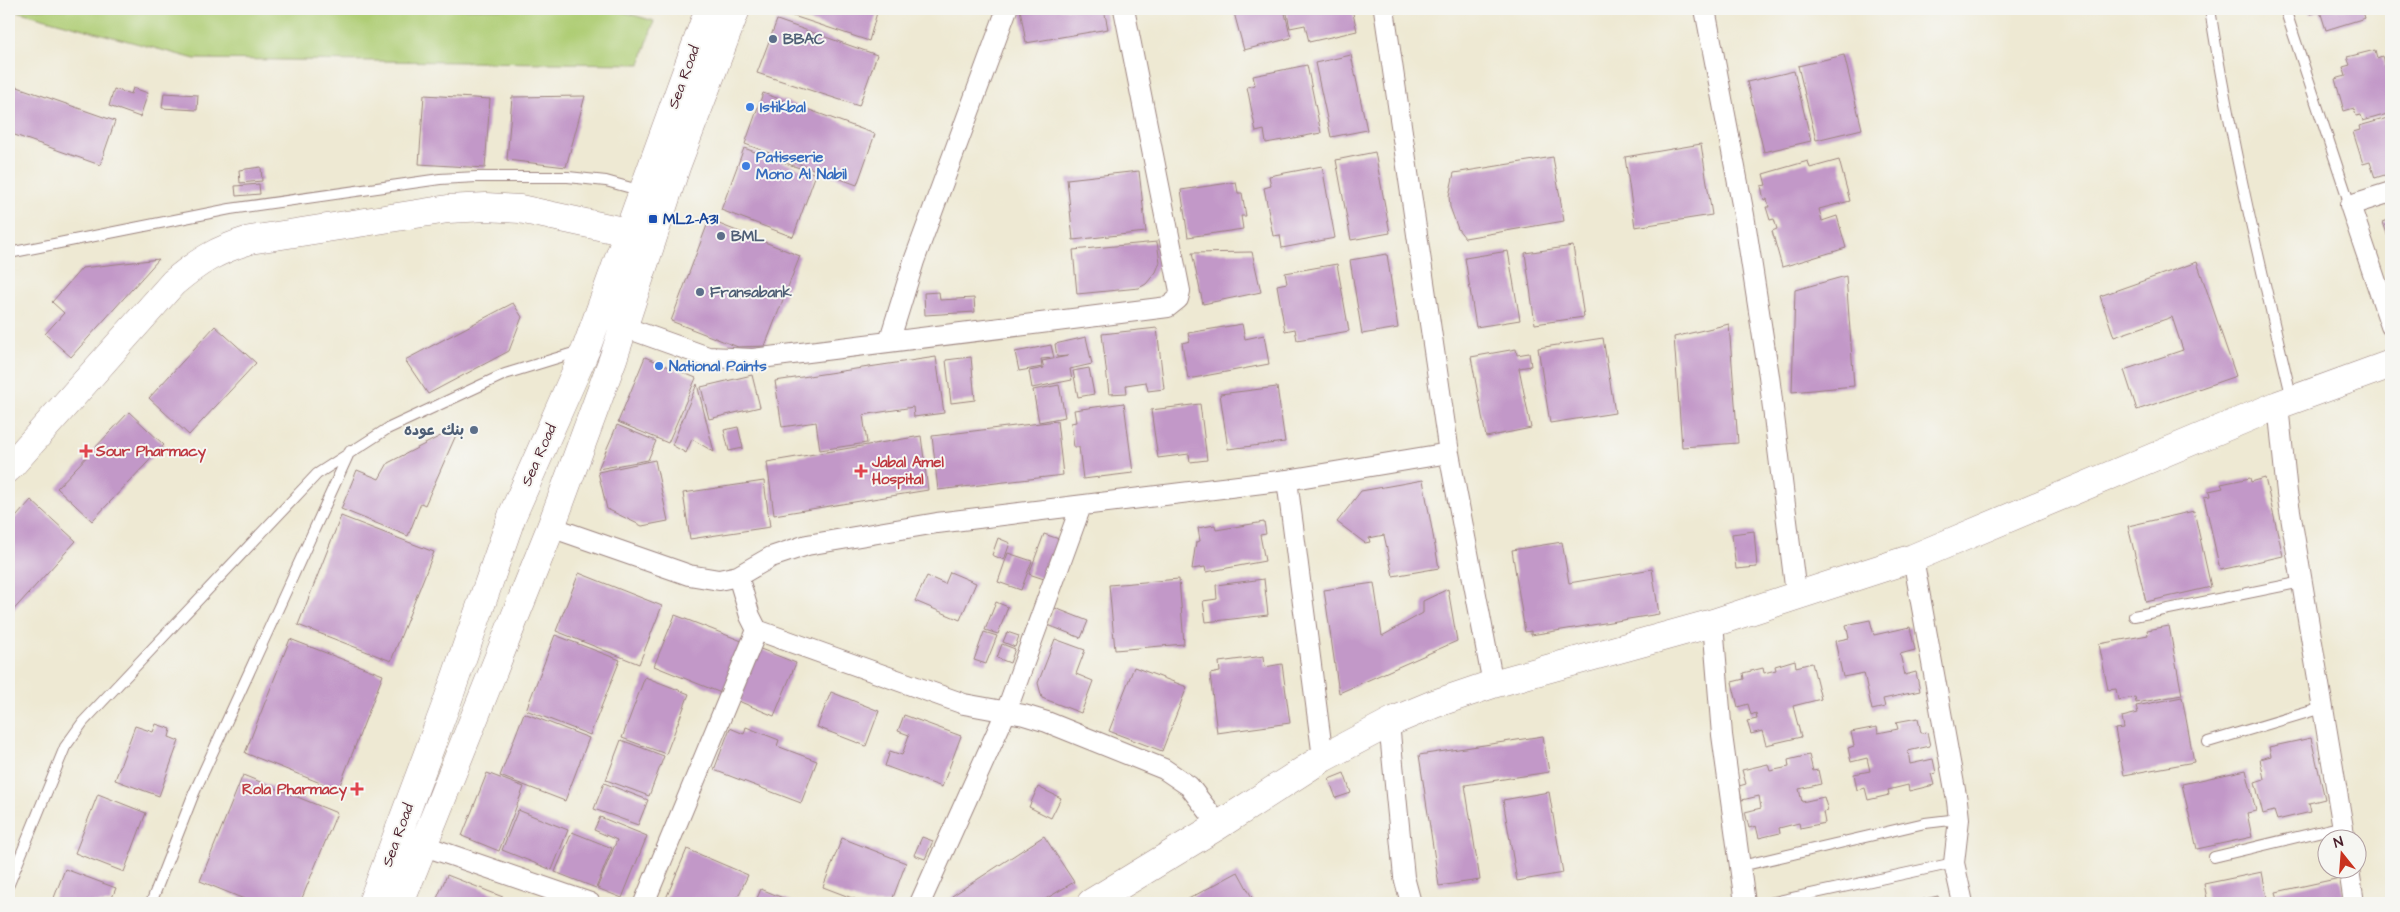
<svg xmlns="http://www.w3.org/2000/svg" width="2400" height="912" viewBox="0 0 2400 912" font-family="'Architects Daughter','Playpen Sans Arabic',sans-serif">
	<rect width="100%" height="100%" fill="#f6f6f2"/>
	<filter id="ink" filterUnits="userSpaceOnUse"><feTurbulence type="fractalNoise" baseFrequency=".02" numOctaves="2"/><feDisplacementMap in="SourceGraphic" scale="10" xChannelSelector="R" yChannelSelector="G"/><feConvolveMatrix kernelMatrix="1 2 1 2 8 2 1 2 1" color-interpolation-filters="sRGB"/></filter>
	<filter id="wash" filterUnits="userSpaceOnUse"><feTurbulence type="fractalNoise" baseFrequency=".0096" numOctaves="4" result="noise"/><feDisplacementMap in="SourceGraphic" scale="20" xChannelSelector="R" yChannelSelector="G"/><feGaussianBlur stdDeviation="1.12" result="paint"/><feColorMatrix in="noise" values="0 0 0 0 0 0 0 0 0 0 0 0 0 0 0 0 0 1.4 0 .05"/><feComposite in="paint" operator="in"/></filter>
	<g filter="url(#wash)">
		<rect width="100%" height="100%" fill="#eee9d3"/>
		<!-- green -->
		<path fill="#afcd74" stroke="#7c7650" d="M9,9H613L654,21L640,64L195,59Z"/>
		<g id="blocks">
			<!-- building -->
			<path fill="#c298c8" d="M772,9H878L869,41Z
				M1020,9H1104L1108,29L1026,43Z
				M1233,9H1284L1291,38L1244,50Z
				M1286,9H1352L1357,31L1309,42L1305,25L1290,28Z
				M2308,9H2362L2365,18L2326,30L2320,11L2310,14Z
				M777,20L877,55L859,106L757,73Z
				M2375,50L2377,58L2382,56L2391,89V113L2363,121L2361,115L2356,116L2354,108L2344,111L2335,79L2346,76L2343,67L2350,65L2347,57Z
				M1351,55L1367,130L1331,137L1315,63Z
				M1844,55L1862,129L1816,140L1798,66Z
				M1307,65L1321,133L1266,143L1264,130L1256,132L1247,87L1255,85L1253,76Z
				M1794,71L1811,141L1764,152L1747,82Z
				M9,84L115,121L100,165L9,133Z
				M133,88L148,93L140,117L109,106L114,89L131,94Z
				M164,93L198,95L197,110L162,108Z
				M763,93L875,134L857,185L745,144Z
				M424,95L490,99L485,168L419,164Z
				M585,96L566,167L507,160L512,97Z
				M2391,117V173L2375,178L2370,162L2363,164L2353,132L2360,130L2359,126Z
				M1701,144L1712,215L1635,227L1625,157Z
				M744,148L816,174L793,237L721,210Z
				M1375,152L1390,233L1351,240L1336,160Z
				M1553,157L1564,221L1465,238L1458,229L1450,207L1449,196L1454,173Z
				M1839,160L1850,201L1819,209L1822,221L1837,216L1846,248L1782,267L1772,231L1777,229L1774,219L1770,220L1766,207H1769L1767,199L1764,200L1761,186L1766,185L1763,174L1808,161L1810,168Z
				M1322,166L1335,238L1282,248L1280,235L1273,236L1264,188L1271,186L1269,176Z
				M261,167L262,181L240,183L239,170Z
				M1139,171L1146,232L1073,240L1067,179Z
				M1236,182L1238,193H1242L1246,216H1241L1243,229L1188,237L1181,190Z
				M259,184L260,194L236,196L235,186Z
				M2391,219V247L2383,222Z
				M709,220L800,256L765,346L738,347L671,321Z
				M1157,242L1160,262L1156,272L1146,284L1139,288L1077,294L1073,250Z
				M1573,246L1584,317L1535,324L1525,253Z
				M1508,251L1520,320L1476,327L1465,258Z
				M1252,252L1261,292L1203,304L1192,253Z
				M1387,254L1398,328L1362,334L1350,260Z
				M159,259L71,357L45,334L64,313L52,302L82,268Z
				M2197,262L2236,376L2137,410L2124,370L2183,350L2172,317L2114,337L2100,296Z
				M1337,264L1349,331L1297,340L1295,329L1285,331L1277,285L1287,283L1285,273Z
				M1846,276L1854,386L1792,392L1795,290Z
				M939,292L940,300L974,298L975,312L925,315L924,293Z
				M513,303L522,317L509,351L428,394L405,360Z
				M1242,324L1245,339L1264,335L1269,364L1188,379L1182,343L1190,341L1188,333Z
				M1729,324L1738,443L1682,447L1674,337Z
				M215,326L256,363L189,435L149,398Z
				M1157,328L1164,389L1148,391L1146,382L1126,385L1127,393L1109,394L1102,334Z
				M1086,337L1092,364L1070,369L1072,380L1032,388L1029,371L1044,368L1042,361L1068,356L1057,357L1055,344Z
				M1603,338L1615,413L1550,423L1538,348Z
				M1051,345L1054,358L1041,359L1042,367L1019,371L1015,352Z
				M1516,349L1517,355L1529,353L1531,366L1519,368L1531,428L1486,437L1471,357Z
				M645,357L696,378L668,443L618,422Z
				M936,357L944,413L914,417L913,407L863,415L867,443L820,450L816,422L782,427L775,381Z
				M971,357L975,400L951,403L946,360Z
				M1089,368L1094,394L1078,397L1073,371Z
				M752,375L760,407L709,419L701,387Z
				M697,384L714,452L692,439L686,453L672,445Z
				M1059,385L1065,417L1039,422L1033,390Z
				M1277,387L1285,442L1228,449L1220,394Z
				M1124,403L1133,473L1083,479L1079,447H1074L1071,423L1076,422L1074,410Z
				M1200,404L1207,460L1190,462L1189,454L1158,458L1151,410Z
				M129,412L164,445L92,521L57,488Z
				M1057,421L1063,475L938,490L932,436Z
				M617,425L656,441L648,460L598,469Z
				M460,426L425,505L421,503L408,536L341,509L357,470L379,479L388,463Z
				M738,427L743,448L729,451L724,430Z
				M921,436L928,490L774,515L767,462Z
				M655,460L668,521L642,526L607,509L598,472Z
				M2250,478L2251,482L2265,478L2283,556L2220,570L2204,497L2210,496L2209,491L2223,488L2221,484Z
				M1423,480L1439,568L1393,576L1384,535L1369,538L1370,542L1365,543L1337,522L1361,491Z
				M764,481L770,527L690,539L683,493Z
				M31,500L76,541L9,615V525Z
				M2194,511L2211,587L2146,602L2128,526Z
				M341,516L434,552L391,661L298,625Z
				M1264,522L1266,534L1260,535L1265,561L1206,572L1205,567L1192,569L1196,542L1200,541L1198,528L1215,525L1216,530Z
				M1754,531L1757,567L1736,569L1732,534Z
				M1044,534L1059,539L1044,579L1029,574Z
				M998,538L1010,543L1004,560L992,555Z
				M1562,542L1569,583L1652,569L1659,614L1531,635V631L1525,632L1512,550Z
				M1008,553L1032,561L1021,590L998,582Z
				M950,572L976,583L960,620L915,601L927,576L945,584Z
				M579,573L662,606L639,664L556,631Z
				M1179,579L1184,644L1115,650L1109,585Z
				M1264,579L1268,615L1206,622L1203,601L1217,599L1216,585Z
				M1374,583L1382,636L1423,613V601L1448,589L1457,641L1339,693L1324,590Z
				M996,602L1008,607L998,634L985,630Z
				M1055,608L1088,621L1081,638L1048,625Z
				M675,615L747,643L726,695L654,666Z
				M1870,620L1874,635L1910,627L1915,650L1900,654L1905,675L1916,672L1920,691L1883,699L1885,707L1872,710L1864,673L1843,677L1835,641L1849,638L1846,625Z
				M2169,626L2182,695L2136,703L2135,697L2118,700L2116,689L2108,690L2099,644L2148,635L2147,630Z
				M984,632L997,636L986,664L974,660Z
				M1007,632L1019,636L1015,647L1003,642Z
				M555,635L620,660L590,735L526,710Z
				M290,639L383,675L338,790L245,753Z
				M1055,639L1085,650L1076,674L1093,681L1081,713L1042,698L1038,683Z
				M1002,644L1015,649L1010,663L997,658Z
				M758,648L796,663L774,716L736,700Z
				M1264,656L1265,667L1282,664L1290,723L1217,733L1210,674L1220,672L1219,662Z
				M1795,660L1796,667L1812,663L1821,699L1793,706L1801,737L1766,745L1762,731L1751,734L1747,721L1757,719L1756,713L1751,715L1748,704L1738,707L1732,682L1744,679L1743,673L1763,668L1764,673L1776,670L1775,666Z
				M1134,667L1187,687L1162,751L1109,731Z
				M645,677L689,694L666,754L622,738Z
				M831,692L879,711L866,746L817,727Z
				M2182,697L2194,762L2124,775L2115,729L2124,728L2122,717L2138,713L2136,706Z
				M524,713L589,738L565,801L500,776Z
				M904,715L961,736L942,787L885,766L890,751L902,755L909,735L898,731Z
				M1918,718L1921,733L1927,732L1930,746L1908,751L1910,764L1933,759L1936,773L1931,774L1934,785L1909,791L1908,785L1888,790L1889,795L1868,800L1865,788L1857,790L1854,774L1870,771L1867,758L1851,762L1848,748L1854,746L1851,732L1877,727L1878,733L1898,729L1896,722Z
				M156,724L171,729L169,737L179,741L159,796L115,780L135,726L153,732Z
				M746,727L779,740L777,746L817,761L801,803L714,770L730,728L744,734Z
				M1543,736L1549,772L1465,785L1480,880L1439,886L1419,755Z
				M2311,738L2325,799L2309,803L2311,812L2277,820L2274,811L2263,814L2255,782L2264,779L2260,759L2271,756L2269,747Z
				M621,740L664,756L649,796L606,780Z
				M1809,755L1813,771L1818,770L1821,784L1799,789L1802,802L1824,797L1828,811L1823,812L1825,823L1800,828L1799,823L1779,828L1780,833L1759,838L1756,826L1749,828L1745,812L1761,808L1759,796L1742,800L1739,786L1746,784L1742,770L1768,764L1770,771L1789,767L1788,760Z
				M2246,770L2256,811L2247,813L2252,837L2197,849L2182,784Z
				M487,773L524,787L499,851L462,836Z
				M1344,773L1351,793L1336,798L1329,779Z
				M243,775L337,813L300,903H254L200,881Z
				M604,783L648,800L638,825L594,809Z
				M1038,787L1061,798L1051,818L1029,807Z
				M1549,792L1563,873L1517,881L1503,800Z
				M98,794L146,813L124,872L75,853Z
				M518,810L568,830L552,870L502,850Z
				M600,817L647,836L622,898L597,888L617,840L594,830Z
				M572,832L612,848L596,888L555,872Z
				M1044,836L1074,882L1039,903H950L952,896Z
				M922,837L933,841L925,859L914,855Z
				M842,838L906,863L891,903H865L823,887Z
				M687,849L748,875L735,903H664Z
				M65,869L116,888L110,903H52Z
				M1238,872L1255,903H1181Z
				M2262,872L2268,903H2208L2204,884Z
				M447,875L518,903H435Z
				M2340,878L2345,903H2279L2276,892Z
				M761,889L793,902L800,903H755Z
				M1938,896L1939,903H1917L1916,901Z"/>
		</g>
	</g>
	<g filter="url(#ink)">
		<use href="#blocks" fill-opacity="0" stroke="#9c847f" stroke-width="1"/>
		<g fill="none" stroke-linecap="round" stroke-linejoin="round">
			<defs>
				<path id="lane" d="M2210,9C2230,140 2261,269 2292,399
					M2285,9L2350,205
					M9,253L230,209L440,179L477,177H568L606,181L642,191
					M2134,616L2302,582
					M2208,742L2322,708
					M2214,857L2343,826
					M1741,866L1925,823L1959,819
					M9,884L65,747L83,722L317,474L387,429L505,374L580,351
					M151,903L194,793L350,451
					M1769,903L1954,863"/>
				<path id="street" d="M1384,9L1449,453L1493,684
					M1705,9L1744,215L1769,376L1796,594
					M2391,192L2350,205L2391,326
					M624,327L708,357L753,359L1168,307L1178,299L1180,291L1124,9
					M889,342L914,261L1007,9
					M2278,405L2287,493L2345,840
					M1287,480L1323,758
					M551,527L689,575L719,580L738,576L771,557L807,545L937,523L1287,480L1449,453
					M1913,558L1957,801L1959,819L1954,863L1963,903
					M1713,623L1722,735L1745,903
					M757,630L964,704L1024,715L1047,722L1164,769L1189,786L1219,825
					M1389,723L1404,877L1411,903
					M422,845L590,903
					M2349,870L2354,903
					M644,903L757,630L750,616L738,576
					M920,903L1006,712L1081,506"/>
				<path id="secondary" d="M9,468L173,283C199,261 217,250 250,240L448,209L486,207L520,209L627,232
					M1091,903L1219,825L1323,758L1393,721L1434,704L1493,684L1713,623L1913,558L2278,405L2391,364"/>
				<path id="highway" d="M372,903L446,705L512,516L586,349L709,9
					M400,903L551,527L613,359L677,164L736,9"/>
			</defs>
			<!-- lane casing -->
			<use href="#lane" stroke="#9c847f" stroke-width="12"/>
			<!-- street casing -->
			<use href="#street" stroke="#9c847f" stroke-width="22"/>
			<!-- secondary casing -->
			<use href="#secondary" stroke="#9c847f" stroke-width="29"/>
			<!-- highway casing -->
			<use href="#highway" stroke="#9c847f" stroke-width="29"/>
			<!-- lane -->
			<use href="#lane" stroke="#fff" stroke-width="10"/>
			<!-- street -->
			<use href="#street" stroke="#fff" stroke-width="20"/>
			<!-- secondary -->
			<use href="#secondary" stroke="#fff" stroke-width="28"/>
			<!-- highway -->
			<use href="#highway" stroke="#fff" stroke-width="28"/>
		</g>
	</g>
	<!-- markers -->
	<g fill="#5c6f8a" stroke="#f6f6f2" stroke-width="2">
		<circle cx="773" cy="39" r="5"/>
		<circle cx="721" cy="236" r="5"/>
		<circle cx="700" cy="292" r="5"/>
		<circle cx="474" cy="430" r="5"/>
	</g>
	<g fill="#3f7fe0" stroke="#f6f6f2" stroke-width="2">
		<circle cx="750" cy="107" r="5"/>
		<circle cx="746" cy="166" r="5"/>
		<circle cx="659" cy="366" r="5"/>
	</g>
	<rect fill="#1a4fb4" stroke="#f6f6f2" stroke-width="2" x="648" y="214" width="10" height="10" rx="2.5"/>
	<g fill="#e0444e" stroke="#f6f6f2" stroke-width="2">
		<path d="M83.5 443.5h5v5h5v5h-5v5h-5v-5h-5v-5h5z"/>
		<path d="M858.5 463.5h5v5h5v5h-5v5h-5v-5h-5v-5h5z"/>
		<path d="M354.5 781.5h5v5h5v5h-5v5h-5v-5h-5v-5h5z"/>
	</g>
	<g text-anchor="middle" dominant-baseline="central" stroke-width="4" stroke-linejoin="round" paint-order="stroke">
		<!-- service labels -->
		<g font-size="15" font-weight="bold" fill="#4e5e75" stroke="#f6f6f2" text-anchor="start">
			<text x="783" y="39">BBAC</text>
			<text x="731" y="236">BML</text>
			<text x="710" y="292">Fransabank</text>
			<text x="464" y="430" text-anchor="end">بنك عوده</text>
		</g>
		<!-- street labels -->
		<g font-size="15" fill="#4a1f2b" stroke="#f6f6f2">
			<text transform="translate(684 77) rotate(-70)">Sea Road</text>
			<text transform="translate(539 455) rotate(-66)">Sea Road</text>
			<text transform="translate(398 835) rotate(-70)">Sea Road</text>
		</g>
		<!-- shop labels -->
		<g font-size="15" font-weight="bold" fill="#366cbe" stroke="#f6f6f2" text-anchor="start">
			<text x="760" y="107">Istikbal</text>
			<text x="756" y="157">Patisserie<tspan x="756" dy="17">Mono Al Nabil</tspan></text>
			<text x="669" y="366">National Paints</text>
		</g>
		<!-- transit labels -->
		<g font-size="15" font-weight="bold" fill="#164399" stroke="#f6f6f2" text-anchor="start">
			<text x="663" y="219">ML2-A31</text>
		</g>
		<!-- health labels -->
		<g font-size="15" font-weight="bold" fill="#be3a42" stroke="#f6f6f2" text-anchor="start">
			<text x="96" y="451">Sour Pharmacy</text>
			<text x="872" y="462">Jabal Amel<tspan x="872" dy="17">Hospital</tspan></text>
			<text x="347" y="789" text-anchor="end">Rola Pharmacy</text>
		</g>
	</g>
	<!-- margin -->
	<rect width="2400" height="912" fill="none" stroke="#f6f6f2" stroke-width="30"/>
	<!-- north arrow -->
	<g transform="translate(2342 854) rotate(343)"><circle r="24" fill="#f6f6f2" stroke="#b1a0a2"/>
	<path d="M0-4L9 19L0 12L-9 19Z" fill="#c8321e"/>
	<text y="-8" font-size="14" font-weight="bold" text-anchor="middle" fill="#4a1f2b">N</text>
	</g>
</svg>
